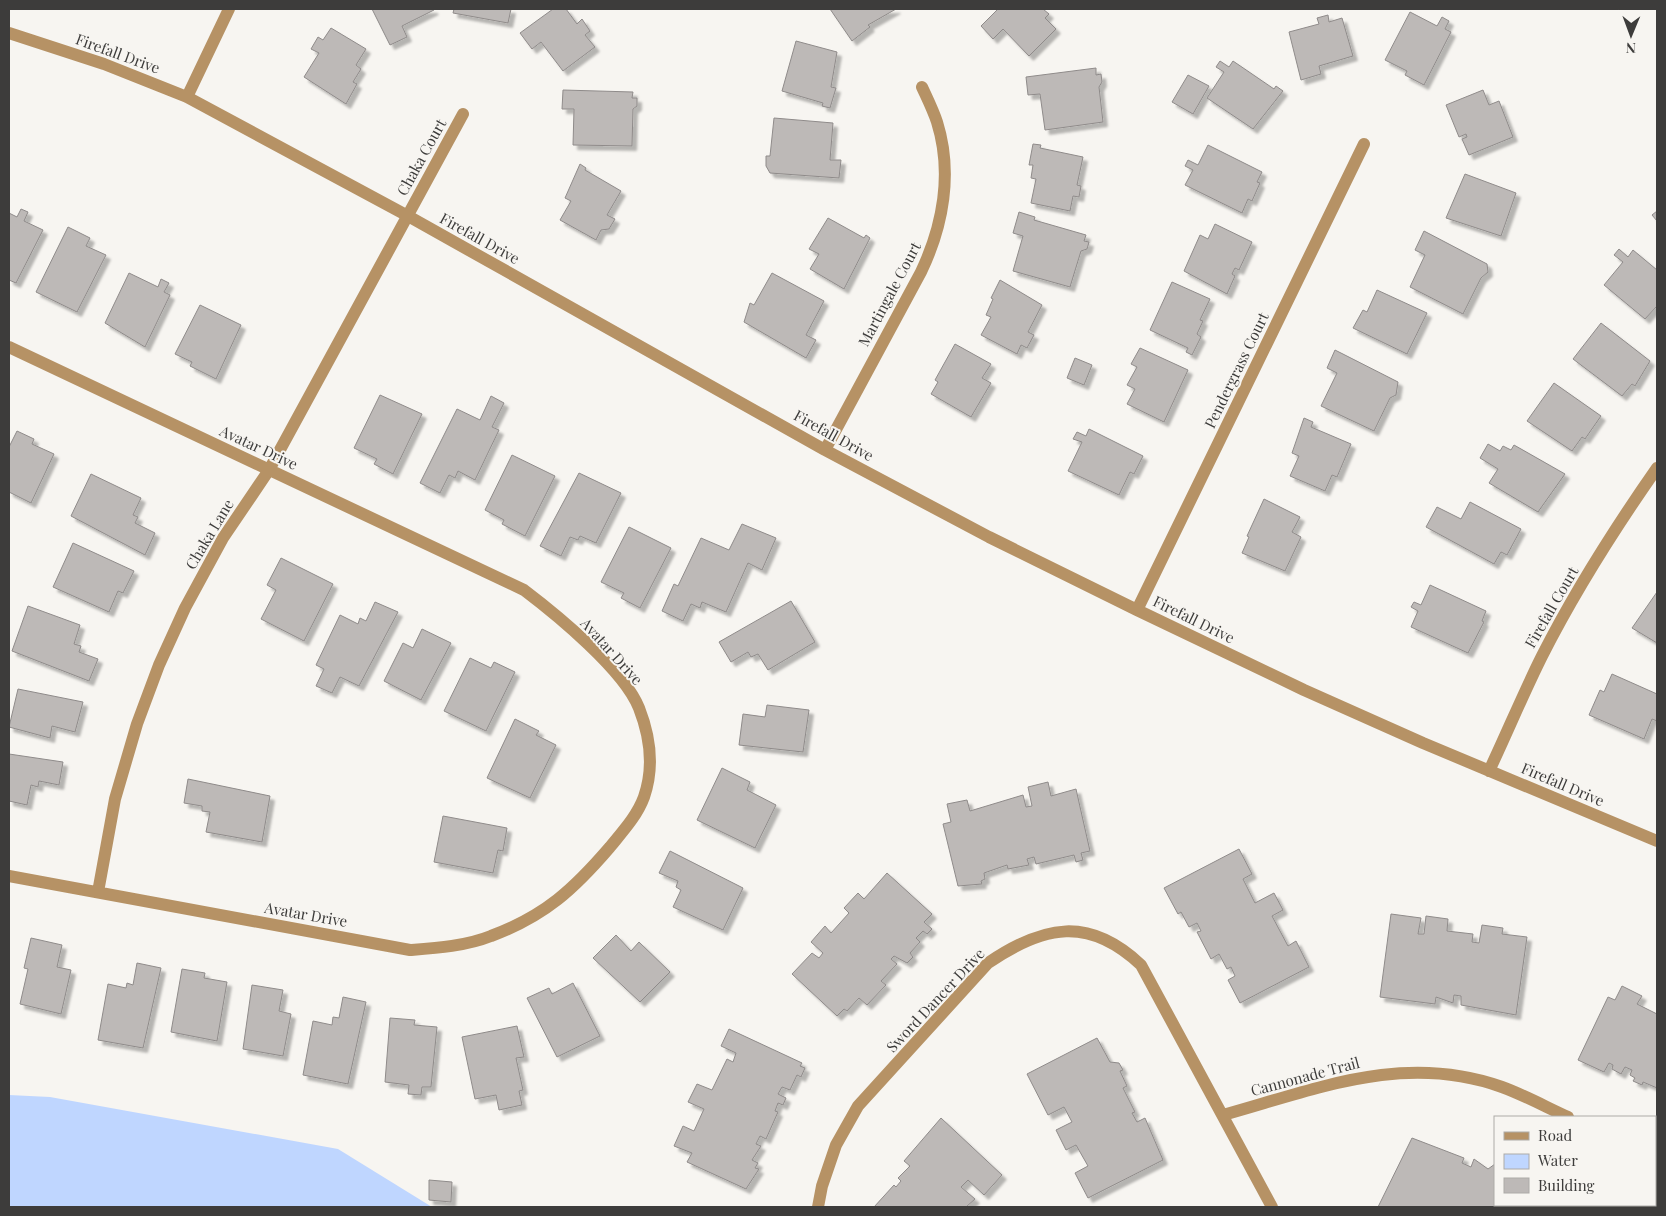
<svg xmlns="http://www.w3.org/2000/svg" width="1666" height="1216" viewBox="0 0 1666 1216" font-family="'Playfair Display',serif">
	<defs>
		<filter id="shadow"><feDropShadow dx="4.5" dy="4.5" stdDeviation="1" flood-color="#0004"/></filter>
	</defs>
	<rect width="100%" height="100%" fill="#f7f5f1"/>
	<!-- water -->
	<path fill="#bfd6ff" d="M9,1095L50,1097L338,1149L432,1207H9Z"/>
	<!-- building -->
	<path fill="#bdb9b7" stroke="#8f8b8a" filter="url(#shadow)" d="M372,9H433L434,10L402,26L407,37L390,45Z
		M454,9H511L508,23L453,13Z
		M553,9H566L577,24L582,19L590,31L585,35L595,47L563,71L541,42L532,49L520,33Z
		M830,9H896L868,25L870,27L852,41Z
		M998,9H1043L1049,14L1045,18L1056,29L1029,56L1003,29L993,39L981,26Z
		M1410,12L1437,26L1442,17L1449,21L1445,29L1451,32L1424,85L1405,75L1407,71L1385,60Z
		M1328,15L1329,22L1342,18L1353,56L1319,66L1321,74L1301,80L1289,32L1319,24L1317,18Z
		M331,28L366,49L356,65L361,69L353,82L357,84L346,104L304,77L319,53L311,49L318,37L323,40Z
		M796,41L837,52L831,87L836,88L830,108L822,106L823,103L782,91Z
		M1220,61L1229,67L1233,61L1274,89L1276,86L1283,91L1253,129L1207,98L1224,72L1216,67Z
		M1096,68V75L1101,74L1102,82L1099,87L1103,122L1045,130L1040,94L1028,95L1026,77Z
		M1188,75L1209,86L1193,114L1172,102Z
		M563,90L633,92L632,98H637V106L633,109L632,146L573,145L574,109H562Z
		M1483,90L1489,105L1499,101L1513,137L1469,155L1462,139L1467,137L1466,134L1459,137L1446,105Z
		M774,118L833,123L830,160H841L839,178L770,173L766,166V156H770Z
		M1033,144L1041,145L1040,148L1083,157L1077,185L1081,186L1079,197L1073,196L1070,211L1031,203L1036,179L1031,178L1033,165H1029Z
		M1208,145L1262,172L1257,182L1260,183L1252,201L1248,199L1242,213L1185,185L1193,170L1185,166L1188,160L1198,165Z
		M580,164L586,168L585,170L621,191L607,215L615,219L609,229L601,230L596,240L560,220L571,201L565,198Z
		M1465,174L1516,193L1501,236L1446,218Z
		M21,209L28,212L24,221L43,230L16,283L9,280V213L17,217Z
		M1657,211V221L1652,215Z
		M1019,212L1035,217L1034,220L1086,235L1084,241L1089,242L1087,249L1081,251L1070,287L1013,271L1023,236L1013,233Z
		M828,218L864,238L866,235L870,238L844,289L810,269L819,254L809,249Z
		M1215,224L1252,242L1239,270L1235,268L1232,274L1235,276L1227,294L1184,271L1200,235L1208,239Z
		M68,227L90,238L86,246L106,255L77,312L36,292Z
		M1424,231L1487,264L1488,272L1481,278L1463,314L1410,287L1425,255L1415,250Z
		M1619,249L1628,257L1633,250L1657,270V306L1645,319L1604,285L1623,262L1614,255Z
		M129,273L158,287L161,279L169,283L164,292L170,295L145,347L105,323Z
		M772,273L824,301L806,335L816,340L806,358L744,322L750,303L754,305Z
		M1000,280L1042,305L1028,332L1034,335L1027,348L1021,345L1017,354L981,335L991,317L986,315L993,299L991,298Z
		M1172,282L1210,299L1200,320L1203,321L1197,334L1201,337L1192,355L1186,352L1188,348L1150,330Z
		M1377,290L1427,313L1407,354L1353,328L1363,310L1367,312Z
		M200,305L241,325L216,379L190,366L192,362L175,354Z
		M1601,323L1650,361L1635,386L1632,384L1622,396L1573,359Z
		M955,344L991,364L982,378L991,383L971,417L931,394L938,382L935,380Z
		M1140,348L1188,370L1164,422L1127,404L1135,389L1127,385L1137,367L1131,364Z
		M1335,350L1398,382L1396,395L1390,398L1374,431L1321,406L1337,373L1327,368Z
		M1075,358L1092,365L1084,385L1067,378Z
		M1554,383L1601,416L1585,439L1582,437L1572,451L1527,421Z
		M380,395L422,414L393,474L374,464L377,459L354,448Z
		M491,396L504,403L492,427L499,430L475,480L458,471L455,478L449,475L440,493L420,483L457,409L480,420Z
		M1304,418L1313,422L1311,427L1351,444L1337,477L1332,475L1325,491L1290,476L1299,456L1292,453Z
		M1089,429L1143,456L1134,474L1130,472L1119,495L1068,471L1082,442L1073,439L1077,432L1086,436Z
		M17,431L34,439L32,444L54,454L31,503L9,492V447Z
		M1488,444L1500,451L1503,446L1511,450L1514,445L1565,474L1538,512L1489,483L1498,469L1480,458Z
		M512,455L555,476L525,536L502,524L504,520L485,510Z
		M579,473L621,493L596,543L580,536L578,540L570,537L561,556L540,546Z
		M91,474L141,498L133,515L138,517L135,523L155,533L145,555L71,516Z
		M1264,499L1300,517L1292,532L1301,537L1285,571L1242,553L1249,537L1247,536Z
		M1470,502L1521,529L1507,555L1501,552L1494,564L1426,527L1437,507L1461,519Z
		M742,524L776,538L762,570L748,563L726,612L702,602L700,608L691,604L683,621L662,611L674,584L678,586L701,538L729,550Z
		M629,527L671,548L640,608L621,598L624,593L601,582Z
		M73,543L134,571L123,593L118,591L109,612L53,587Z
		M281,558L333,584L304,641L261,619L276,590L267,585Z
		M1430,585L1486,611L1482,621L1484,622L1468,653L1411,627L1418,611L1411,607L1414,602L1421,605Z
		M1657,592V643L1632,628Z
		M791,601L815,642L768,670L758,654L751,657L748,652L731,662L719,642Z
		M375,602L398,612L359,686L340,677L332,693L316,686L324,669L316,665L340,615L358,624L360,618L366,621Z
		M28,606L80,625L74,644L81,646L79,652L98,659L89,681L12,651Z
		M422,629L451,643L421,700L384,681L403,643L413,648Z
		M470,658L491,668L494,662L515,672L486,731L444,711Z
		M1612,674L1657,694V721L1652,719L1644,739L1589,715L1600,690L1604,692Z
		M18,689L83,702L75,732L52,726L50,738L9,727Z
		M767,705L809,710L803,752L739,745L743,714L765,717Z
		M515,719L539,731L536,735L556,745L530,798L487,778Z
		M9,754L63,762L59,785L39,781L38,787L31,785L27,805L9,801Z
		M722,768L750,782L747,790L776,805L755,848L697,820Z
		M188,779L270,796L262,842L206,832L210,812L202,811V806L184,803Z
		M1048,782L1051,796L1076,789L1090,851L1081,853L1083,860L1076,862L1074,855L1036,864L1034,857L1027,859L1029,865L1008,869L1007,865L984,873L985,879L981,881L982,884L958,886L943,824L951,822L947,804L967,800L970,811L1023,795L1026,807L1032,806L1028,787Z
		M443,816L507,828L503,851L498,850L493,873L434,862Z
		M1239,849L1252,874L1243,879L1255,903L1274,893L1283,910L1272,916L1288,946L1296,941L1309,967L1240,1003L1228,980L1235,976L1231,967L1227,969L1219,954L1211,959L1197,932L1201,931L1197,923L1189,927L1181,912L1178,914L1164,888Z
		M670,851L743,888L723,930L673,907L681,890L676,887L678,881L659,873Z
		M887,873L932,914L924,922L932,929L927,934L923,931L916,938L920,942L910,953L913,957L907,963L894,956L891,959L897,964L881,981L886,985L867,1005L859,998L847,1011L844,1009L837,1016L792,974L812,953L819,958L823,953L811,942L825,926L831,933L849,913L844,908L858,893L864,899Z
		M1391,914L1421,918L1418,934H1424L1426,916L1448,919L1447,931L1473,934L1472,942L1479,943L1482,925L1503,928L1502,934L1527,937L1516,1015L1461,1005V996L1454,995L1453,1003L1436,997L1435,1004L1380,997Z
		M616,935L631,951L639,942L670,972L640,1002L593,958Z
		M31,938L62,945L57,967L71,970L61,1014L20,1004L28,969L24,968Z
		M137,963L161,968L143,1048L98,1040L108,984L126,988L127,983L133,985Z
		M182,969L205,973L204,978L227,982L217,1041L171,1032Z
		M573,983L600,1036L557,1057L527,998L549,988L552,994Z
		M252,985L283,990L279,1011L291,1014L283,1056L243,1049Z
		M1622,986L1642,996L1637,1004L1657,1014V1088L1643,1082L1642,1085L1633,1081L1635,1078L1630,1075L1632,1070L1625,1067L1621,1074L1612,1069L1613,1065L1609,1063L1604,1072L1578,1060L1608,997L1615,1000Z
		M343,997L366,1002L348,1084L303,1075L313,1021L332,1025L333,1017L339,1018Z
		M390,1018L415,1020L414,1025L437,1027L431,1087H422L421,1095L408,1094L409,1085L385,1082Z
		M517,1026L524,1057L516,1058L523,1090L519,1091L522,1105L499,1110L496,1095L475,1099L462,1037Z
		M729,1029L802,1063L800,1066L805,1068L801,1077L797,1075L790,1090L782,1087L778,1094L786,1098L783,1105L778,1103L775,1111L778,1112L766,1139L760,1136L756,1144L761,1146L752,1160L758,1163L755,1168L759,1169L746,1189L687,1162L692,1153L674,1146L683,1126L694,1131L704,1109L688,1102L697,1084L712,1090L727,1059L733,1062L736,1053L721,1046Z
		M1097,1038L1110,1062L1119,1063L1123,1070L1120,1071L1127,1086L1123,1088L1135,1112L1132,1113L1137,1122L1145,1118L1163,1160L1088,1198L1075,1173L1088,1166L1076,1145L1066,1150L1056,1130L1072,1122L1064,1107L1048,1115L1027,1074Z
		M941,1118L1002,1175L984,1195L968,1180L961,1187L975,1199L966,1207H874L894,1185L896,1187L901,1181L898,1178L910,1166L904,1161Z
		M1412,1138L1464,1158L1462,1163L1471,1167L1474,1159L1488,1169L1495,1164V1205H1533L1531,1207H1378Z
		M429,1180L452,1182L451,1202L429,1200Z"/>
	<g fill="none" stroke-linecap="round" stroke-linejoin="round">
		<!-- minor -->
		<path stroke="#b69265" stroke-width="12" d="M9,33L104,64L187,97L408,216L825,450L989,537L1137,610L1304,690L1423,743L1657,841
			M187,97L229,9
			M9,347L524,590C557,615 624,670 639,708C650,736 654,768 644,797C637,816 623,831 610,847C574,889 545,916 491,936C466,946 437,948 410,950L9,876
			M825,450L921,272C943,226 953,173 937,122C933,110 927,98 922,87
			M1137,610L1364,144
			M1489,771C1507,733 1523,694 1542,656C1575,591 1615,528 1657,468
			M98,892L115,799L137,724L159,665L185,608L223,538L269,470L463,114
			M1223,1115C1317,1089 1404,1052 1502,1087C1524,1095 1546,1107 1568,1117
			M1655,1157L1657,1158
			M818,1207L822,1186L836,1145L858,1106L988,963C1044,925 1089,916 1141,965L1272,1207"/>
	</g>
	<g text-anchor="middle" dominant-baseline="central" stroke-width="4" stroke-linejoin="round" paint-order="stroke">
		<!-- street labels -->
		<g font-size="15" fill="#3d3c3b" stroke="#f7f5f1">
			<text transform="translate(118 53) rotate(20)">Firefall Drive</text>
			<text transform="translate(421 157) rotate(-61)">Chaka Court</text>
			<text transform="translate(480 238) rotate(29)">Firefall Drive</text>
			<text transform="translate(889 294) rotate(-62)">Martingale Court</text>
			<text transform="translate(1236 370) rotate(-64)">Pendergrass Court</text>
			<text transform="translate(834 435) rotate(29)">Firefall Drive</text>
			<text transform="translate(259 447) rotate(25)">Avatar Drive</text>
			<text transform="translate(209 534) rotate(-59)">Chaka Lane</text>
			<text transform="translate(1551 607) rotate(-60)">Firefall Court</text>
			<text transform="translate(1194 619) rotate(26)">Firefall Drive</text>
			<text transform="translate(612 651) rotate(48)">Avatar Drive</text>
			<text transform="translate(1563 784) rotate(23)">Firefall Drive</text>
			<text transform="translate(306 914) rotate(10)">Avatar Drive</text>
			<text transform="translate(935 1000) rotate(-47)">Sword Dancer Drive</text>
			<text transform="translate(1305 1076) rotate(-15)">Cannonade Trail</text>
		</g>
	</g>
	<!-- border -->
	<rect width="1666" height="1216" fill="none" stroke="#3d3c3b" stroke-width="20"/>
	<!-- legend -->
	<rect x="1494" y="1116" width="162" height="90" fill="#f7f5f1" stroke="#adaba8"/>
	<rect x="1504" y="1132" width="25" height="8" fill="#b69265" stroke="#adaba8"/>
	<text x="1538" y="1141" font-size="15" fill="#3d3c3b">Road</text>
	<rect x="1504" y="1154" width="25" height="15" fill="#bfd6ff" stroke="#adaba8"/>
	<text x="1538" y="1166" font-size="15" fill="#3d3c3b">Water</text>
	<rect x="1504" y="1178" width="25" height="15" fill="#bdb9b7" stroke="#adaba8"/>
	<text x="1538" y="1191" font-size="15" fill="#3d3c3b">Building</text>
	<!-- north arrow -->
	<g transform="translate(1631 35) rotate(181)" stroke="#f7f5f1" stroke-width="4" paint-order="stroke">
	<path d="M0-4L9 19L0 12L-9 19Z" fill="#3d3c3b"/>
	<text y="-8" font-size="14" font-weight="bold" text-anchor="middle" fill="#3d3c3b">N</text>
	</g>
</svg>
